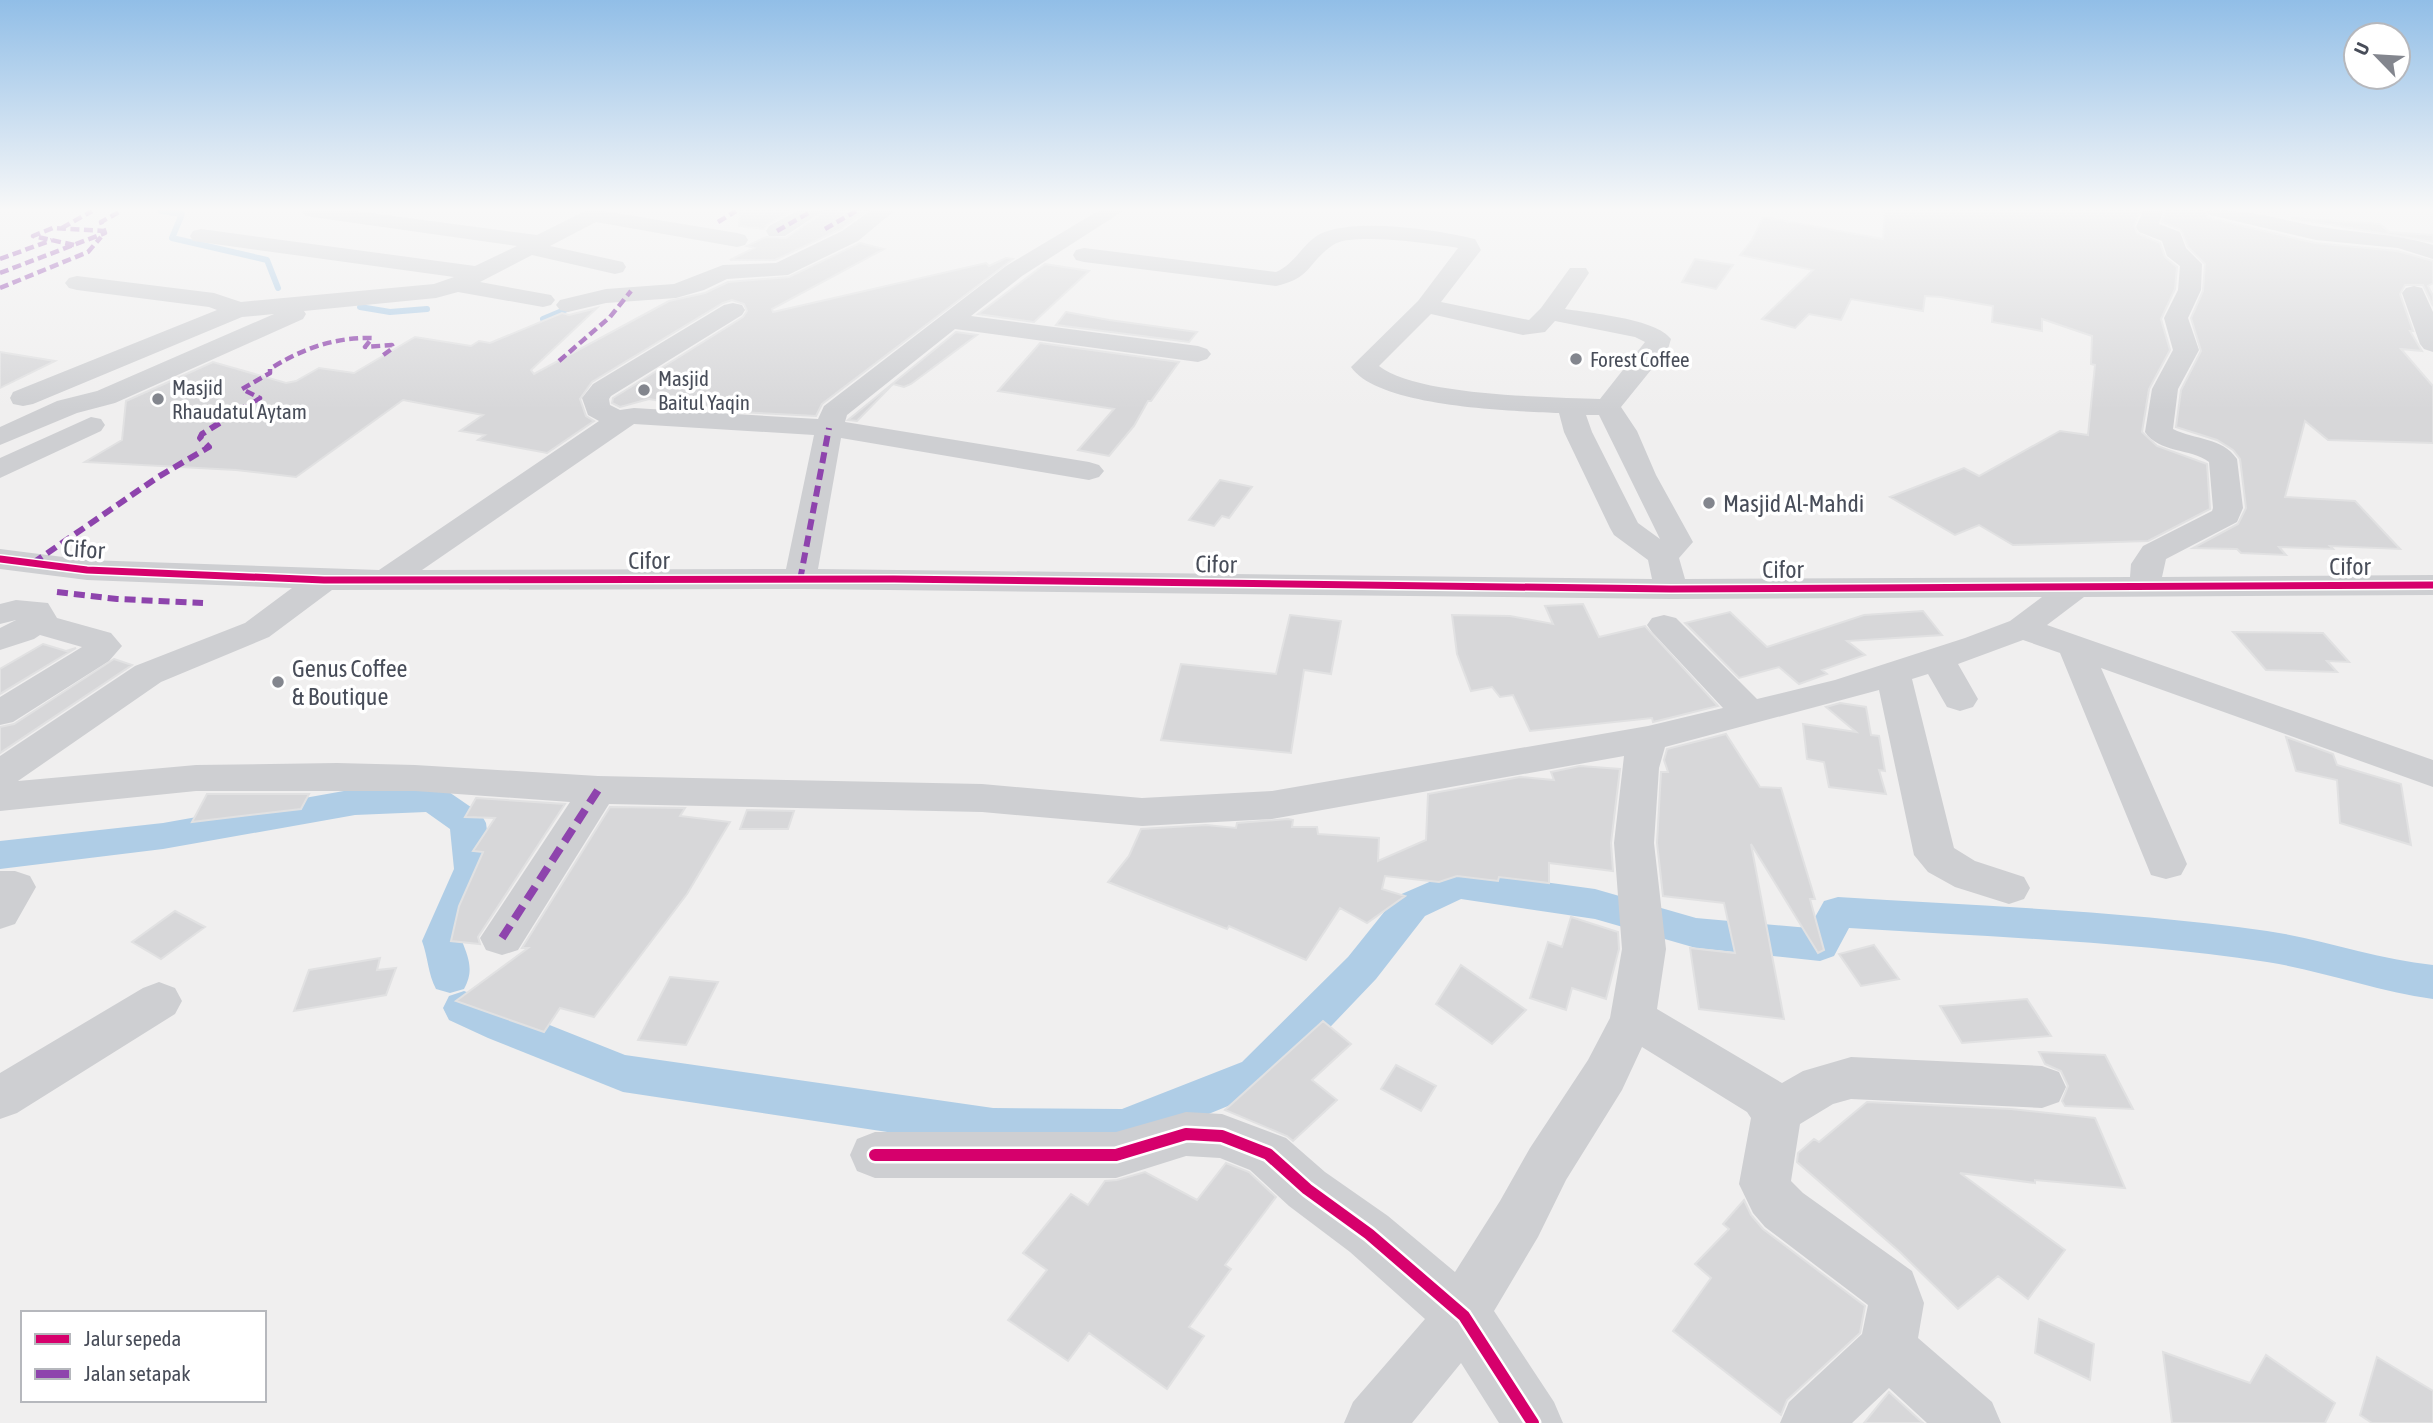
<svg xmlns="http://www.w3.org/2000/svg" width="2433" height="1423" viewBox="0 0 2433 1423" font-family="'Asap Condensed',sans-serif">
	<rect width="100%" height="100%" fill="#f0efef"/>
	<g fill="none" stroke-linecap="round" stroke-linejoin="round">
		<!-- stream -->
		<path stroke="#afcde6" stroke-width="6" d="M161,211L182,214L172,238L267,260L278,288
			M360,307L390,312L427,309
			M543,319L574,306"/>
		<!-- canal -->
		<path fill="#afcde6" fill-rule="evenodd" d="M433,786L446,790L481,814L486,823L492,869L462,941C469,959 474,971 464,989L450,993L436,989C428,974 428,957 422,941L454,869L450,829L426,812L355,815L163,849L0,869V841L163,823L355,789Z
			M1457,870L1595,889L1696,918L1809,928L1824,901L1838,897C1981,906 2125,911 2267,931C2323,939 2376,959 2433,965V999C2376,991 2323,971 2267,962C2129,941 1988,937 1849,928L1834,956L1820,961L1696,948L1595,919L1461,899L1425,916L1376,979L1272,1088L1123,1149L993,1148L623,1092L488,1038L449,1020L443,1008L449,996L464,991L625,1055L993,1108L1122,1109L1242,1062L1348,957L1397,896Z"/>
	</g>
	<!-- building -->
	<path fill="#d7d7d9" stroke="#e1e1e2" stroke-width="2" d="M740,211H792L768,224L764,229L739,226Z
		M825,211H866L841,229L775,260H730L754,248L747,246L766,237L786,238Z
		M1885,211H2140L2134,226L2137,233L2160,243L2165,257L2177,267L2175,289L2161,319L2170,350L2149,389L2142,432L2157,446L2207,464L2210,509L2148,541L2013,545L1979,525L1955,535L1890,497L1964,468L1979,476L2060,431L2088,435L2095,365L2091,364L2092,336L2042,319V331L1992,322L1993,306L1941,297L1925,296L1923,311L1851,299L1841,320L1809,314L1795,328L1762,319L1813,270L1740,255L1752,240L1763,217L1883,239Z
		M2165,211H2204L2209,218L2315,243L2397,251L2433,261V283L2428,286L2433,296V306L2423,285H2405L2400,294L2413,331H2410L2422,351L2401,349L2433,386V443L2328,440L2305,421L2285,497L2355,501L2400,549L2330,546L2333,549L2279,547L2286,555L2241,553L2237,549L2193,548L2238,524L2246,508L2240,459L2233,450L2217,440L2176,427L2181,390L2201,351L2191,318L2203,291L2205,264L2188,247L2181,230L2162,222Z
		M2291,218L2380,224L2389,232L2433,235V242Z
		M860,243L884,249L772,309L773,312L986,263L989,266L1006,258L1013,259L822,404L816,416L721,411L649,399L620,407L612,403L613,398L743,317L747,311L744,304L732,300L723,303L592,382L580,399L586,416L594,421L547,453L478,440L485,435L460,431L483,415L403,400L296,477L236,470L85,462L122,440L126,401L213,362L286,383L296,381L319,368L354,373L415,337L471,346L479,341L490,343L562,313L569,315L597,308L531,370L534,374L669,301L705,293L728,282L789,277Z
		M1695,259L1733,265L1716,289L1682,282Z
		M1045,264L1089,271L1034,322L978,314Z
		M1066,312L1109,320L1197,332L1189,342L1056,325Z
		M956,332L977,335L911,384L904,387L893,384L857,421L848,420Z
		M1040,343L1179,362L1151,401H1148L1134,426L1109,456L1078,450L1114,409L998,391Z
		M0,352L55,361L0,388Z
		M1220,480L1252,487L1229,518L1222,516L1214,526L1189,520Z
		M1583,604L1599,637L1645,626L1718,706L1653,722L1652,718L1530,731L1513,695L1500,697L1492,687L1471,691L1457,654L1452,615L1510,616L1553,624L1545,606Z
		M1923,611L1942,635L1847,641L1865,655L1822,670L1827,674L1799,684L1779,667L1739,678L1685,623L1730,612L1767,647L1864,615Z
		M1290,615L1341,621L1331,674L1304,670L1291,753L1161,740L1181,664L1276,674Z
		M2233,632L2323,633L2349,662L2327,661L2337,672L2266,670Z
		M43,644L66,651L76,648L0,694V669Z
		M114,659L132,665L0,753V727L14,724Z
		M1840,703L1866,707L1871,735L1879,736L1885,771L1879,770L1886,794L1829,787L1824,762L1807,759L1803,724L1856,732L1826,707Z
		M1726,734L1760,787L1781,788L1815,899H1810L1824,950L1818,953L1751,844L1784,1019L1699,1009L1690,948L1735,953L1724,903L1663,896L1657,843L1661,772H1668L1664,760L1667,749Z
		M2286,737L2333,754L2337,765L2401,784L2411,845L2340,823L2337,780L2296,771Z
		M1580,766L1620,769L1611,843L1613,871L1549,863V883L1499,877L1498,881L1457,876L1439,882L1385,876L1382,889L1405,896L1367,923L1340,908L1306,960L1229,926L1227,929L1108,882L1129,856L1141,829L1206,825L1236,828L1237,823L1288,819L1293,820L1292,827H1317L1318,834L1379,838L1378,861L1426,840L1428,794L1520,777L1554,780L1551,772Z
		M207,794H309L301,809L192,822Z
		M476,798L565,804L478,937L480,944L451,941L459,906L483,852L473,851L495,818L465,817Z
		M610,807L685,808L680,816L730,822L687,894L594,1017L560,1008L544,1032L456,1001L528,948H522Z
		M747,810L794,811L788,829H740Z
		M175,911L205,927L161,959L132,942Z
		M1571,917L1618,932L1619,949L1606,999L1572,988L1566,1010L1530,998L1548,942L1562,947Z
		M1874,945L1899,979L1861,986L1839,954Z
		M380,958L377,970L396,968L386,995L294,1011L309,970Z
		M1461,965L1526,1010L1492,1044L1436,1004Z
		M670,977L718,982L686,1045L638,1040Z
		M2027,999L2051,1036L1962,1043L1940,1006Z
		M1323,1021L1351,1044L1312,1080L1337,1100L1293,1141L1287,1136L1225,1110Z
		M2039,1052L2105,1055L2133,1109L2065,1106L2062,1101L2068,1086L2061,1071L2045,1064Z
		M1396,1065L1436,1086L1421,1111L1381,1089Z
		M1867,1102L2011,1109L2095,1118L2125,1188L2035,1180V1183L1960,1173L2065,1250L2028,1299L1998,1276L1958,1309L1900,1252L1797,1162L1798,1153L1814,1139L1819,1142Z
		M1226,1163L1249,1172L1276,1197L1225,1265L1231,1269L1189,1327L1204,1336L1167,1389L1089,1333L1068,1361L1008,1320L1047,1270L1023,1253L1071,1194L1088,1205L1105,1181L1117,1180L1145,1172L1197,1200Z
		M1744,1200L1751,1215L1763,1229L1865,1306L1860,1333L1787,1400L1781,1415L1673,1331L1711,1278L1695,1264L1729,1229L1723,1224Z
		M2039,1319L2094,1344L2090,1380L2035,1353Z
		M2163,1352L2250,1383L2266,1355L2335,1403L2325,1423H2172Z
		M2377,1357L2433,1391V1423H2372L2360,1415Z
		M1889,1392L1923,1423H1864Z"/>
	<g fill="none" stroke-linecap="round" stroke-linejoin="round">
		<!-- minor -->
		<path fill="#cecfd2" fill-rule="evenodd" d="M301,211H356L537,235L585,211H604L737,233L745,235L748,240L745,245L737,247L596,222L550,246L623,262L626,267L623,272L615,274L532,255L480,282L551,295L555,300L551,305L543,307L458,292L436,298L304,311L306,314L303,319L115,403L77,413L0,445V427L57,401L97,391L274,314L242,317L33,404L23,406L13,404L10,398L13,392L217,310L209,307L77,290L69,288L65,283L69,278L77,276L214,293L241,302L434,284L454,277L193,241L190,236L193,231L201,229L475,266L517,246L312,217L305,215Z
			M797,211H823L785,236H769L766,231L769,226Z
			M870,211H894L858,241L788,275L727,279L704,290L676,298L606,303L568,312L560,310L556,305L560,300L606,289L674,284L723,265L776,263L842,231Z
			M1098,211H1123L1022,276L971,316L1198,346L1207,349L1211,354L1207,359L1198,362L955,329L847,415L845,422L1089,462L1099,465L1104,471L1099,477L1089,480L841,438L818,569L1652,579L1648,560L1614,535L1610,528L1564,432L1559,413C1511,411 1378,407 1351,367L1418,301L1458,248C1434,244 1351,232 1333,245C1307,263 1312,278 1276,286L1084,262L1076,260L1073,255L1076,250L1084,248L1276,272C1295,264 1303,243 1320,234C1354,217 1439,230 1475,239L1481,250L1441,302L1529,320L1541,308L1570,268H1586L1589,273L1565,309C1590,313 1657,319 1671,339L1668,349L1621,407L1637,431L1656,475L1693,542L1679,558L1685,579L2130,577L2131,564L2143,546L2212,511L2213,508L2209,462C2190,448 2159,453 2145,432L2152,389L2173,350L2164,318L2178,290L2180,266L2167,256L2162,241L2139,232L2136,227L2143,211H2163L2159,224L2180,232L2186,248L2202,264L2201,290L2188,318L2199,350L2178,389L2173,429C2195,440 2222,437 2237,459L2243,508L2237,522L2166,559L2162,577L2433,575V595L2084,597L2047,625L2433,760V787L2101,668L2187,864L2181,875L2166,879L2151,875L2060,653L2023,640L1958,664L1978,699L1973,707L1960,711L1947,707L1928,674L1912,679L1954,848L1975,861L2024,877L2030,888L2024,899L2009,904L1955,887L1928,872L1914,855L1879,690L1665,747L1659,768L1654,843L1666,949L1657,1009L1782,1083L1803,1071L1851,1057L2042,1066L2059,1072L2066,1087L2059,1102L2042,1108L1851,1099L1833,1104L1800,1124L1791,1181L1803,1193L1912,1271L1924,1303L1918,1338L1992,1402L2001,1423H1927L1889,1388L1852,1423H1780L1789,1402L1862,1334L1868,1305L1765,1227L1753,1213L1739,1184L1751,1118L1747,1112L1642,1047L1622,1090L1566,1180L1538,1237L1494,1311L1554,1402L1563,1423H1499L1461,1363L1412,1423H1344L1353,1402L1425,1319L1350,1252L1289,1206L1250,1170L1220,1158L1186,1156L1116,1178H875L857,1171L850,1155L857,1139L875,1132H1116L1186,1112L1222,1114L1286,1138L1325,1172L1388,1216L1455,1272L1500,1201L1530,1148L1588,1060L1610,1018L1622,949L1614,843L1624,756L1272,819L1142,826L982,812L609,804L518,950L502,955L486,950L480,938L570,802L415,791H196L0,811V756L135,666L245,623L292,588L87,580L0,569V549L87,560L379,570L599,421L588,415L582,398L593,384L724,305L733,303L742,305L745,310L742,315L611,396L609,399L610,405L620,410L634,408L818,419L824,406L1006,266ZM1431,314L1523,335L1545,332L1555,321L1635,337L1645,342L1600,399C1550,397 1416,396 1379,366ZM1586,415H1599L1660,539L1638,523L1592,432ZM634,424L814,435L786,569L422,570ZM803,589L1671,599L2042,597L2010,621L1965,638L1835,680L1757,699L1676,618L1664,615L1652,618L1647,625L1652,632L1723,708L1648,726L1272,791L1142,798L982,784L598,776L415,765L337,763L196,765L18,781L161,682L269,637L332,590Z
			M2206,211C2244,208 2278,219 2314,226C2354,233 2394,233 2433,245V259L2398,248L2316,240L2210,215Z
			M2414,286L2422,288L2433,312V352L2424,349L2420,344L2402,293L2406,288Z
			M91,417L101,419L105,425L101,431L0,478V458Z
			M16,600L48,603L57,618L111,633L122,646L109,661L13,722L0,725V697L82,647L40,635L34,639L0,650V628L16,620L0,624V604Z
			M0,871H15L30,876L36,887L15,924L0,929Z
			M159,982L175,988L182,1001L175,1014L17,1113L0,1119V1073L143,988Z"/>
		<!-- quiet-far2 -->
		<path stroke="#8e44ad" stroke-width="4.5" stroke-dasharray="9 4.5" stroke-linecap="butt" d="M718,222L736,211
			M62,228L92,211
			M825,229L856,211
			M777,231L812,211
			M74,245L33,236L53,228L104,231
			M0,259L52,240
			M0,273L105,233L101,222L121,211
			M0,288L88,252L101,237
			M559,361L610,317L631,291
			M243,409L260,398L242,389L270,373V369C301,349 335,337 372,338L365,347L392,345L393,348L382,356"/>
		<!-- quiet-far1 -->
		<path stroke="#8e44ad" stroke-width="6" stroke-dasharray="11 6" stroke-linecap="butt" d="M33,563L158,477L209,447L200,438L202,434L245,407
			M800,580L829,428
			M57,592L117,599L203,603"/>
		<!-- quiet -->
		<path stroke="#8e44ad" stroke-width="8" stroke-dasharray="15 8" stroke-linecap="butt" d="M502,938L598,790"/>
		<defs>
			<path id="cycleway-far1" d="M0,559L87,570L324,580L894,579L1671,589L2433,585"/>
			<path id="cycleway" d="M875,1155H1116L1186,1134L1222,1136L1268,1154L1307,1189L1369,1234L1464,1316L1533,1423"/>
		</defs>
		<!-- cycleway-far1 casing -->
		<use href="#cycleway-far1" stroke="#fff" stroke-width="10"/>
		<!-- cycleway casing -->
		<use href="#cycleway" stroke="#fff" stroke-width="17"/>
		<!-- cycleway-far1 -->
		<use href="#cycleway-far1" stroke="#d6006c" stroke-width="7"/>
		<!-- cycleway -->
		<use href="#cycleway" stroke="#d6006c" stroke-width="12"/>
	</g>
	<!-- sky -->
	<linearGradient id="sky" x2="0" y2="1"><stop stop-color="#91bee7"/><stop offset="0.51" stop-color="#f8f8f8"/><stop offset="1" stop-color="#f8f8f8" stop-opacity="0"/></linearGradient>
	<rect width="2433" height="410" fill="url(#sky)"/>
	<!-- markers -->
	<g fill="#83868e" stroke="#fff" stroke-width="2.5">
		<circle cx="1576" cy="359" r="7"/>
		<circle cx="644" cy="390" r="7"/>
		<circle cx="158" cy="399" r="7"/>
		<circle cx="1709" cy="503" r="7"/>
		<circle cx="278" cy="682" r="7"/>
	</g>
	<g text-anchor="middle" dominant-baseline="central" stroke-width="7" stroke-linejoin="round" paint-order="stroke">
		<!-- far-poi labels -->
		<g font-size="21" fill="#484d59" stroke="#fff" text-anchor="start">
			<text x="1590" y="359">Forest Coffee</text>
			<text x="658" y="378">Masjid<tspan x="658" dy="24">Baitul Yaqin</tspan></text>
			<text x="172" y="387">Masjid<tspan x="172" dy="24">Rhaudatul Aytam</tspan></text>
		</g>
		<!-- poi labels -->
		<g font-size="24" fill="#484d59" stroke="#fff" text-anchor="start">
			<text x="1723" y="503">Masjid Al-Mahdi</text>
			<text x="292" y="668">Genus Coffee<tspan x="292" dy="28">&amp; Boutique</tspan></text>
		</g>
		<!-- street labels -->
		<g font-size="24" fill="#484d59" stroke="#fff">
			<text transform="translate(84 549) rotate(4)">Cifor</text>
			<text x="649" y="560">Cifor</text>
			<text transform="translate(1216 564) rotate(1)">Cifor</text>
			<text x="2350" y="566">Cifor</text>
			<text x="1783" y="569">Cifor</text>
		</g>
	</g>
	<!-- legend -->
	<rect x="21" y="1311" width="245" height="91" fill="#ffffff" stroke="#b6b8bd" stroke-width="2"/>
	<rect x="35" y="1334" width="35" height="10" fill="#d6006c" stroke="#b6b8bd" stroke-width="2"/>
	<text x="84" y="1346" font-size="21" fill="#484d59">Jalur sepeda</text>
	<rect x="35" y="1369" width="35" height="10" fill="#8e44ad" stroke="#b6b8bd" stroke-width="2"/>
	<text x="84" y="1381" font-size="21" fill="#484d59">Jalan setapak</text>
	<!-- north arrow -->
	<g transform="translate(2377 56) rotate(295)"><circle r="33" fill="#ffffff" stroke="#b6b8bd" stroke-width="2"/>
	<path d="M0-5L12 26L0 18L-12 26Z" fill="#83868e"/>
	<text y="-10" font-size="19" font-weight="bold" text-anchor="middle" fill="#484d59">U</text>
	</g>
</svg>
